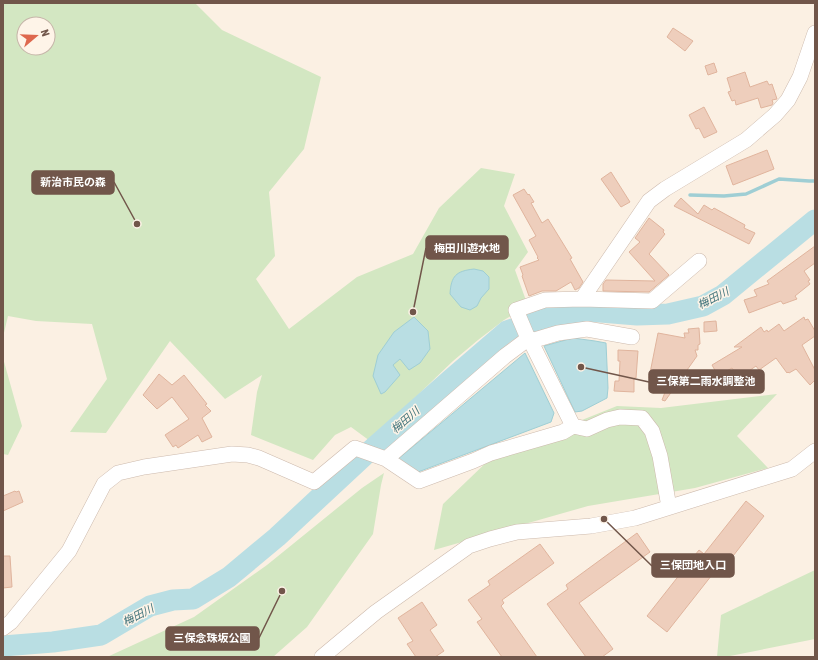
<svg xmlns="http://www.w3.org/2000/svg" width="818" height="660" viewBox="0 0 818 660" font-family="'Asap Condensed','Noto Sans JP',sans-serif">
	<rect width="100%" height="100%" fill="#fbf0e3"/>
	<!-- green -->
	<path fill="#d3e7c2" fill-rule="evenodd" d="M3,3H195L222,30L321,77L304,149L269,192L275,256L256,279L289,329L357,277L413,254L439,208L481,168L515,174L504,206L528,252L515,270L528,306L504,320L478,340L453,361L370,441L351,427L335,435L313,460L251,435L257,392L262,375L225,399L170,341L106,433L70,432L107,379L92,324L36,321L8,316L3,337ZM24,24H48V48H24Z
		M3,358L22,426L8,455L3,454Z
		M777,394L737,436L768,468L695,488L588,506L434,550L443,504L494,455L617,406L661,408Z
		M384,473L381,485L373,534L307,627L273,657H107L194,617L267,565L362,488Z
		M815,570V639L725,657H717L721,615Z"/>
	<!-- water -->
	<path fill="#b9dee3" stroke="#9fced4" d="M474,269L483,271L489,277V289L481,298L477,306L470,310L461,307L450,294C451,276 456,271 474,269Z
		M414,317L428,331L430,349L420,363L409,370L400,359L393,365L400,375L385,392L381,394L373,376L378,355L394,332Z
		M573,338L595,341L606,343L608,388L607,398L582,411L575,412L544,346Z
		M525,353L554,413L551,422L418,472L398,459Z"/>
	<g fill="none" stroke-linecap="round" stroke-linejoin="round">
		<!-- stream -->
		<path stroke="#9fced4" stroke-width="3.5" d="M690,195L724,196L746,194L779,179L809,181H815"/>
		<!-- river -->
		<path stroke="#b9dee3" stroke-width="21" d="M3,646L53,642L101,635L150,606L173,600L193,599L229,577L277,537L364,456L451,379L507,331L544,318L588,311L637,315L668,314L703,306L723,295L815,220"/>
	</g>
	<!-- building -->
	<path fill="#eecebc" stroke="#e0b49d" d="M673,28L693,41L685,51L667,37Z
		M714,63L717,72L708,75L705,66Z
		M745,72L750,87L767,81L769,85L772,84L777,99L772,100L773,103L772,105L761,108L758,98L736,105L735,100L732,101L728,92L731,91L727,78Z
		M704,107L717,132L704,138L699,128L696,129L689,115Z
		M767,150L774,169L733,185L726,166Z
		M611,172L630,202L621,207L601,179Z
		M524,189L528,195L529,194L534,202L531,203L542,223L548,219L572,258L570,259L583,282L579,288L575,290L571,282L556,291H542L529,296L522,276L523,275L520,267L539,260L537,258L538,257L529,240L536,236L513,195Z
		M681,198L698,214L704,205L712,210L714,208L745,225L744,228L755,233L749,244L674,206Z
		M649,218L664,230L663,232L665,234L649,254L669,275L649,292L603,291V284L606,280L655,281L629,252L640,242L635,238Z
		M815,246V263L804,271L810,280L808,281L810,284L795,296L797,299L783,304L781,301L749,313L744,300L757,296L754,290L769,284L767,281Z
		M804,317L805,320L808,319L815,331V336L802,345L815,370V380L810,385L796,369L789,373L788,372L787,373L776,358L759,370L756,366L743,375L741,372L737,375L732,368L720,375L719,373L717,374L712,365L742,347H734L761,327L764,332L767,330L768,332L779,324L784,331Z
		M716,321L717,331L704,332V322Z
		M699,328L700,344L698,345V350H695L697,356L665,401L662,400L669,382L649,378L658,333L685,338L684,333H689L688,329Z
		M618,350L638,351L636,378H634V392L614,391L615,381H619L620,361H618Z
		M159,374L172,385L184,375L207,404L205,405L211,411L202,418L212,437L202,442L198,435L178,448L176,445L173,447L165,435L189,419L172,397L157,409L143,395Z
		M15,491L16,492L19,491L23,502L3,511V496Z
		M746,501L764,516L723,569L719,566L667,632L647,616L699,550L704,554Z
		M637,533L650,552L579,603L613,649L602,657H586L547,604L568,589L566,585Z
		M540,544L554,563L502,600L504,603L501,606L537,657H502L477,622L482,619L468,600L490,585L488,581Z
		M3,556H10L12,587L3,588Z
		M422,602L437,625L430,630L444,651L435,657H416L407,644L413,641L398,618Z"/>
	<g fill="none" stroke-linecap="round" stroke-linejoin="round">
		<defs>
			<path id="minor" d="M582,299L652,301L699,261
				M529,338L573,426L587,429L607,420L620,417L642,418L652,431L660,456L669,507
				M531,341L558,333L587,329L632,337
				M386,459L505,356L529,338L527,336L516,310L545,300L582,299L649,201L665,189L746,140L775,115L788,100L800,77L815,33
				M3,628L11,622L69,551L104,484L118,473L144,467L232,454L248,455L259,458L314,482L355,448L386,459L419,481L473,461L491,453L563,432L573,426
				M322,657L376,612L469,546L490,539L517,532L591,526L635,518L792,469L815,451"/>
		</defs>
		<!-- minor casing -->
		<use href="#minor" stroke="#cdbaad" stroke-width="16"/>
		<!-- minor -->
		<use href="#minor" stroke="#fff" stroke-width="15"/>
	</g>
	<g text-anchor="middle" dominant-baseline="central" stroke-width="3" stroke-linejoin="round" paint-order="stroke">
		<!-- water labels -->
		<g font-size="11" font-style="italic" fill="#43757c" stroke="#fef4e8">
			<text transform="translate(713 298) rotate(-27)">梅田川</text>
			<text transform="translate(405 420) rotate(-41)">梅田川</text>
			<text transform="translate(138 615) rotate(-27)">梅田川</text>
		</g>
	</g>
	<!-- callouts -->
	<path fill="none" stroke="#71564a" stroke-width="1.5" d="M137 224L114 182M413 312L426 248M581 367L649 382M604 519L652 566M282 591L259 638"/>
	<g fill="#71564a" stroke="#fef4e8" stroke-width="1.5">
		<circle cx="137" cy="224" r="4"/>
		<circle cx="413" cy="312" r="4"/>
		<circle cx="581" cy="367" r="4"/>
		<circle cx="604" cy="519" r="4"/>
		<circle cx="282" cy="591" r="4"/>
	</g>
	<g fill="#71564a" stroke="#71564a" stroke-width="1.5">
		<rect x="32" y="171" width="82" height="23" rx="4"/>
		<rect x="426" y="236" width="82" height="23" rx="4"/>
		<rect x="649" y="370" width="115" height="23" rx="4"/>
		<rect x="652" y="554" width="82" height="23" rx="4"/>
		<rect x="166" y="627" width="93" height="23" rx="4"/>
	</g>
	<g font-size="11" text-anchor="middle" font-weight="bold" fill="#fff">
		<text x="73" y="186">新治市民の森</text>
		<text x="467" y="252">梅田川遊水地</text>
		<text x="706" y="385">三保第二雨水調整池</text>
		<text x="693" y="569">三保団地入口</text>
		<text x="212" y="642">三保念珠坂公園</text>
	</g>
	<!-- border -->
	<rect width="818" height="660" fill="none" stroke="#71564a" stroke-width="8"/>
	<!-- north arrow -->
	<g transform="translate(36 36) rotate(71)"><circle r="19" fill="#fef4e8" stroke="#c6b5a9"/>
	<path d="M0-3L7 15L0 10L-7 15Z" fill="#de684e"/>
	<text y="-6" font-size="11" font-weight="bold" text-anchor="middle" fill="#71564a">N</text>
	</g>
</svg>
